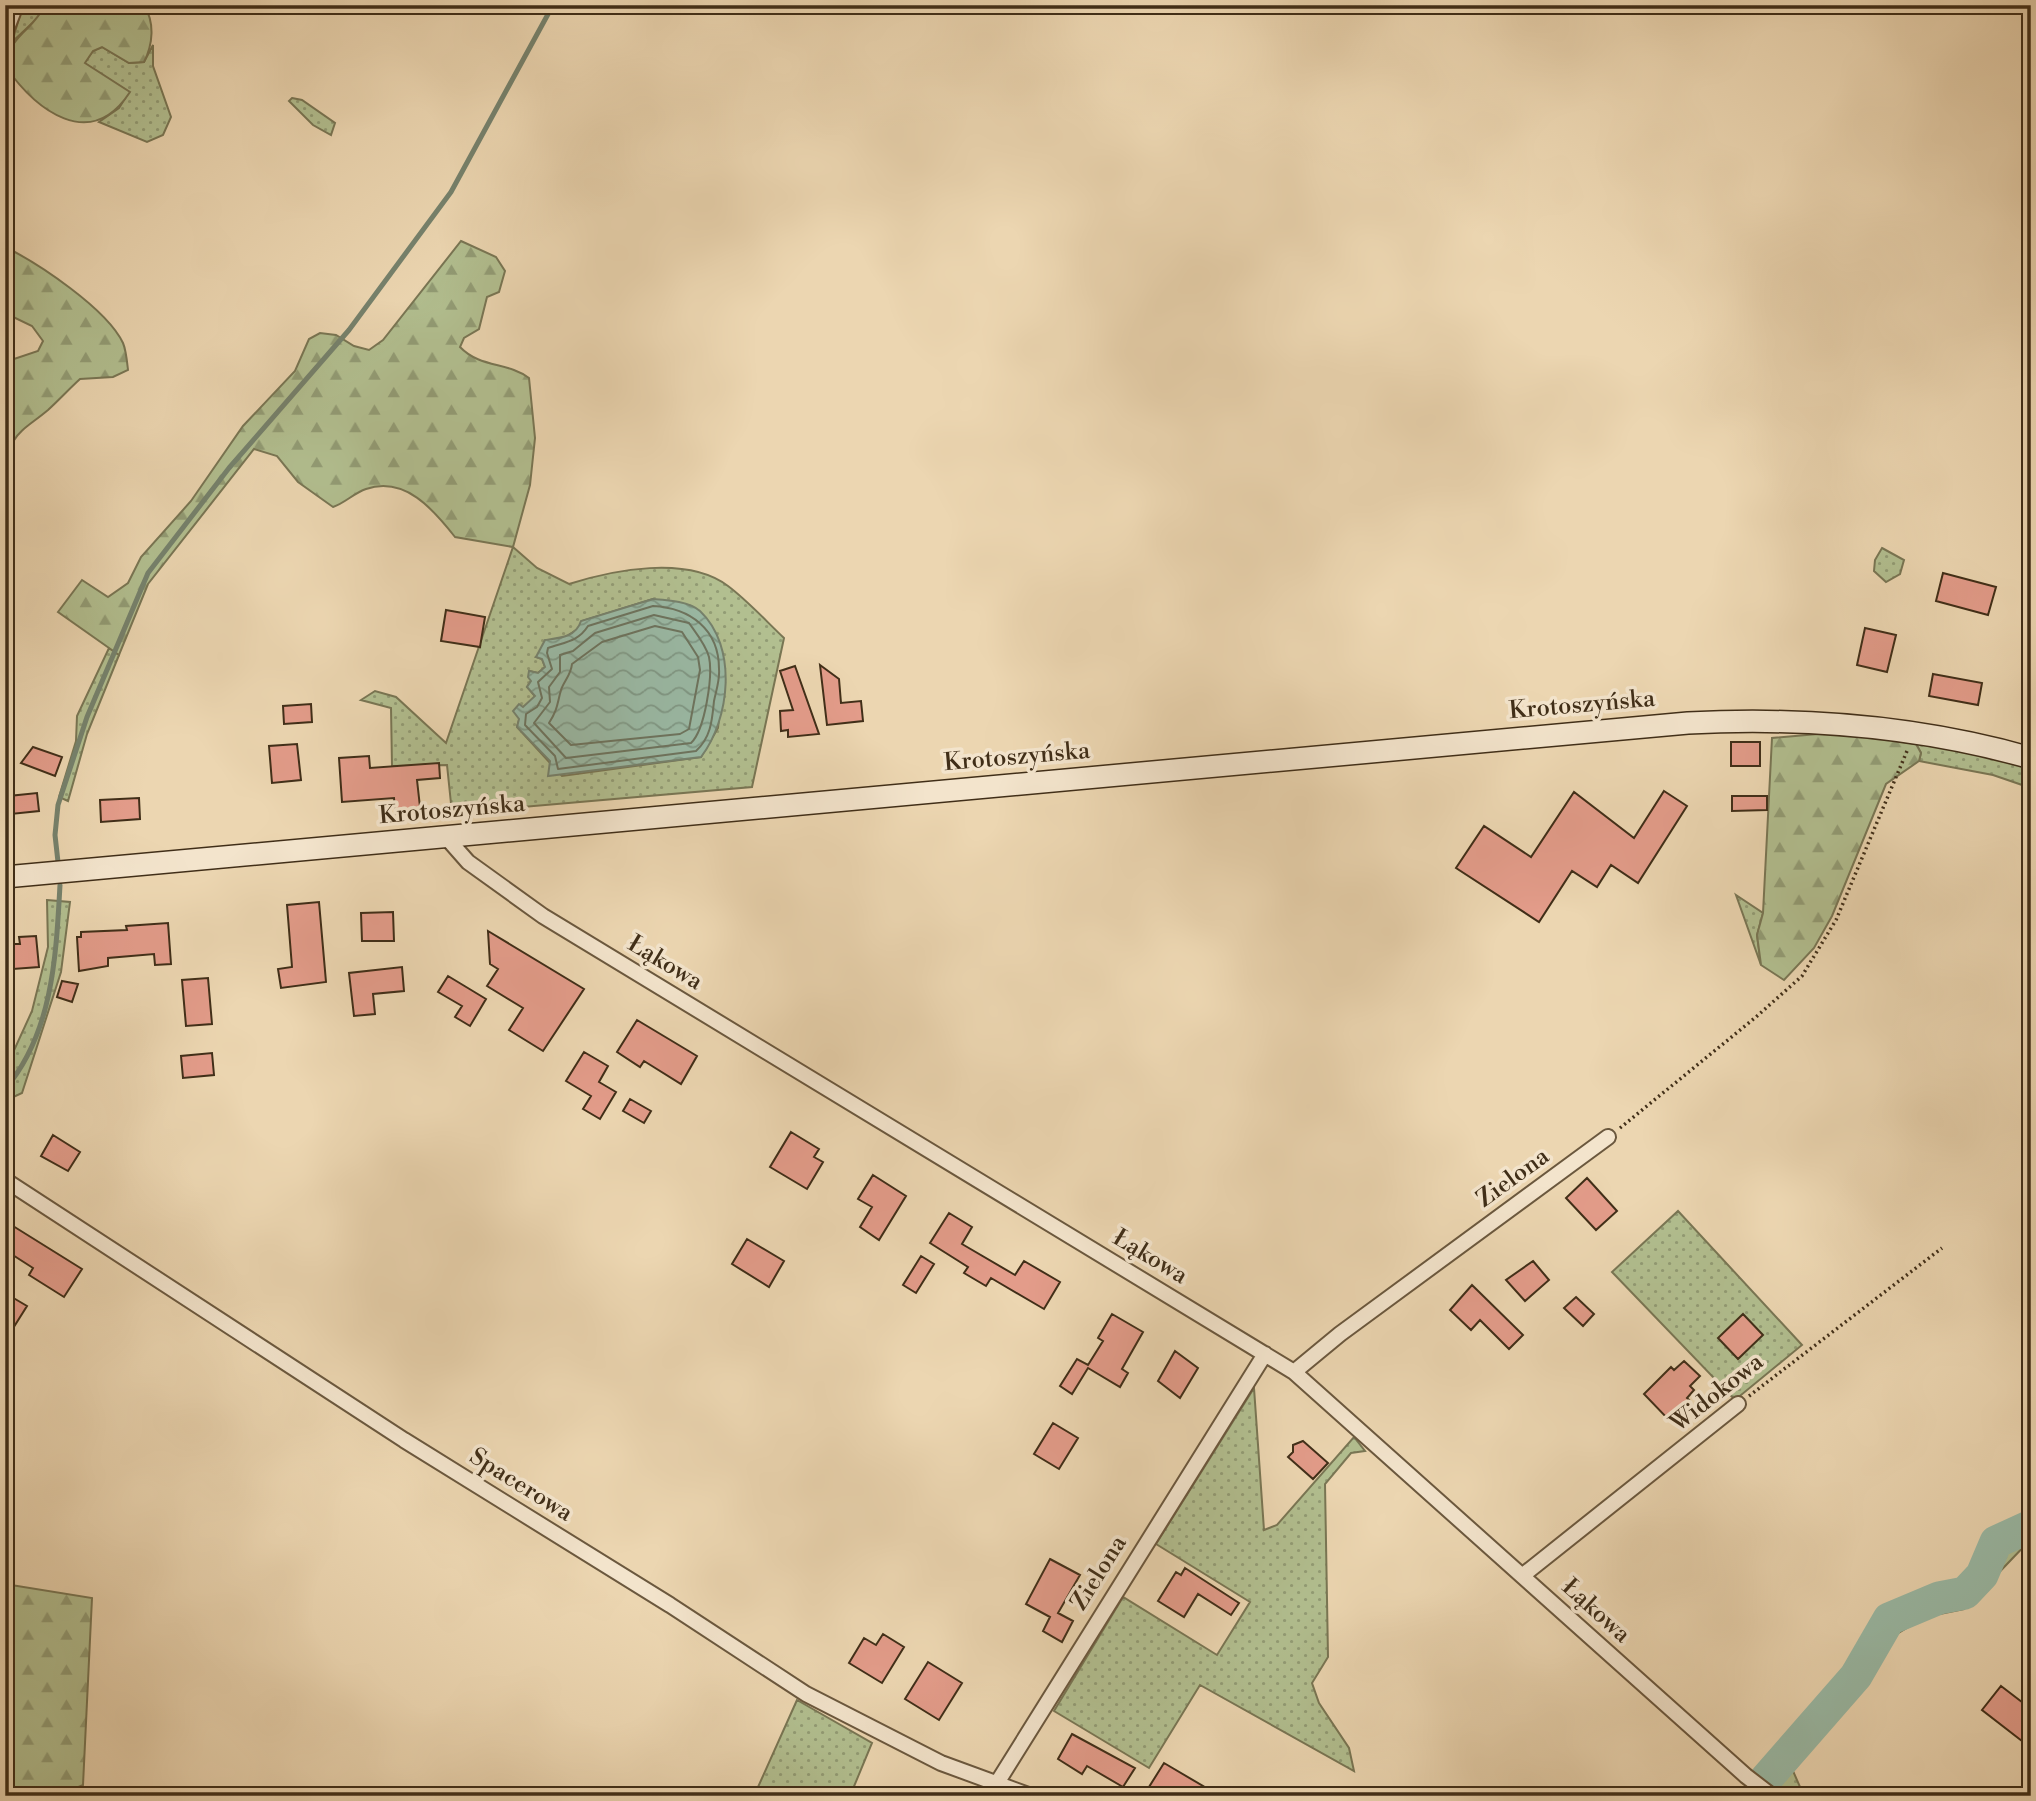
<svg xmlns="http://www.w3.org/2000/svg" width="2036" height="1801" viewBox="0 0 2036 1801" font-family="'Libre Bodoni',serif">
	<defs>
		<pattern id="grass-dots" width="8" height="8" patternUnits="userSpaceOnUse" patternTransform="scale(1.75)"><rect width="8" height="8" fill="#b2bf90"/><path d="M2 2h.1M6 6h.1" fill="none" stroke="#929c75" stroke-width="1.8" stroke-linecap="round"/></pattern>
		<pattern id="forest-firs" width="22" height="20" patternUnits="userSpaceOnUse" patternTransform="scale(1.75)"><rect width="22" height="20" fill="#b2bf90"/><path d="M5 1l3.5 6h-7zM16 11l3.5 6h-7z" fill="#929c75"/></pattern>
		<pattern id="water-waves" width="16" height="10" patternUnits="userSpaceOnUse" patternTransform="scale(1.75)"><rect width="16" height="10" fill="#9abaa6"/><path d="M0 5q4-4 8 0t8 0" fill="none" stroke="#7f9886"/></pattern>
	</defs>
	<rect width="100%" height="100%" fill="#ecd6b1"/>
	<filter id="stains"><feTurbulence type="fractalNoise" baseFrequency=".00286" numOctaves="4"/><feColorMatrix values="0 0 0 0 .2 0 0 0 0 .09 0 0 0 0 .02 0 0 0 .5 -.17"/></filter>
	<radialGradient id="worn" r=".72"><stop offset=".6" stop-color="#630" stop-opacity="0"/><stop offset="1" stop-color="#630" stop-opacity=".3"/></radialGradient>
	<!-- grass -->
	<path fill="url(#grass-dots)" stroke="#797654" stroke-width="2" fill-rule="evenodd" d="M23,5H45L40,16L12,42Z
		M153,45V66L171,117L163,135L147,142L99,122L119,108L129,92L84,63L93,51L102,47L129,63L144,62Z
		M292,98L302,100L335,123L331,135L313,125L289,101Z
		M513,547L537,568L569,584C613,570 687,555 728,586C748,601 766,621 784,638L752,787L452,813L447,765L392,766L391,708L361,700L375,691L396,697L446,743ZM653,599L721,699L718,728L701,757L562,776L517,727L523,707L532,702L535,696L527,687L531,681L530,671L538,673L545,667L542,659L536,657L579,628L582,621Z
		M1882,548L1904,560L1900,574L1886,582L1874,571L1875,560Z
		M109,648L119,655L87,734L68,801L59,797L76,741L77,716Z
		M1925,741L2031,767V788L1993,775L1919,761L1921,753L1916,744Z
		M1736,895L1763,913L1757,935L1761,965Z
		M47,900L70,902L61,972L22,1093L5,1101V1070L32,1011L48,947Z
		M1678,1211L1802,1345L1735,1400L1612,1272Z
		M1254,1388L1264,1530L1277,1525L1354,1437L1365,1451L1351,1453L1325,1484L1328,1657L1312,1683L1319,1703L1349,1748L1354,1771L1200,1685L1149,1768L1054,1711L1123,1597L1217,1655L1250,1602L1156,1544Z
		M2031,1521V1539L1964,1609L1925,1617L1887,1640L1851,1697L1793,1771L1804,1796H1790L1761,1776L1888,1609L1961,1585L1981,1558L1985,1542Z
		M797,1700L872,1743L850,1796H754Z"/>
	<!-- forest -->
	<path fill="url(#forest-firs)" stroke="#797654" stroke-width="2" d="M45,5H144C155,23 153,44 144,62L129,63L102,47L93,51L85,63L130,92C90,153 36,110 5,66C12,32 32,32 45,5Z
		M461,241L496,257L505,271L499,292L487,297L479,329L464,338L460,347C480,368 508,362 529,378L535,438L530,485L513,547L455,537C433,509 405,476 366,489C354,493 345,503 333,507L298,482L277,456L254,449L148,584L119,655L58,612L82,580L108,597L128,583L141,557L191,501L243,426L295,371L309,339L320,333L336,335L354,346L369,350L383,340Z
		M5,247C38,263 107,309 123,343C126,350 127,361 128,370L113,377L80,379C69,389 59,400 48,410C22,432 4,435 11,475L5,479V362L38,351L43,341L32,326L5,313Z
		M1818,734H1854L1916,744L1921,753L1919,761L1886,784L1832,916L1814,948L1784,980L1761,965L1757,935L1763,913L1772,738Z
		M5,1584L92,1598L83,1785L58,1796H5Z"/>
	<!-- water -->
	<path fill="url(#water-waves)" stroke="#76826d" stroke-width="2" d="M653,599C667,600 689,601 700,611C738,647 730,719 701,757L548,776L550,761L517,727L519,719L513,711L519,704L523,707L535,696L527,687L531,681L528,677L529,671L538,673L545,667L542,659L536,657L545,640C560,638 576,637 581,621Z"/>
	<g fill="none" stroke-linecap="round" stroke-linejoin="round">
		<!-- shore -->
		<path stroke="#6d745f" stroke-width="2" d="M653,606C690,608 719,629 719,669C720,680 716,691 714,701C712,721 711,737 696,751L558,769L555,756L525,725L526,714L537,707L542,698L538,682L552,669L547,653L548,648C564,642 578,642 588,626Z
			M654,615L689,623C696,633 706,645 709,657C713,676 705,730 691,743L566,758L534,723L550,702L549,687L560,672V655L573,651L595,633Z
			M655,626L682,632L698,657L700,670L689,729L680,734L571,745L549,723C558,709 557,704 561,690C564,681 571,675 572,664L602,642Z"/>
		<!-- stream -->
		<path stroke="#76826d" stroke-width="5" d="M58,862L55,835L58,805L87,717L148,573L229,468L349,330L451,192L553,5
			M5,1089C53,1033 56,956 60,885"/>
		<!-- river -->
		<path stroke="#9abaa6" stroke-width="33" d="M1766,1779L1856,1676L1889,1619L1939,1598L1965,1593L1982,1575L1996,1542L2031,1526"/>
	</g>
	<!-- building -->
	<path fill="#e39c8a" stroke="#402e18" stroke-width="2" d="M1943,573L1996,587L1988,615L1936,601Z
		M446,610L485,617L480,647L441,641Z
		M1865,628L1896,635L1887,672L1857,665Z
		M820,665L839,679L841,703L861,701L863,721L827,725Z
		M795,666L819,734L788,737V730L781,731L780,711L793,710L780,671Z
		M1933,674L1982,683L1978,705L1929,696Z
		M311,704L312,722L284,724L283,706Z
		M1731,742H1760V766H1731Z
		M297,744L301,780L272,783L269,746Z
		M33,747L62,757L55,776L21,763Z
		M369,756L370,768L439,763L440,778L417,780L421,816L396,819L394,798L342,802L339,758Z
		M1664,791L1687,806L1638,883L1611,865L1597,887L1572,871L1539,922L1456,868L1484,826L1531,857L1574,792L1634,838Z
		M37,793L39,811L11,814L9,796Z
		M1732,796H1767V810L1732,811Z
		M139,798L140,819L101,822L100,800Z
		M319,902L326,982L281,988L278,969L292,967L287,905Z
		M393,912L394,941H362L361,913Z
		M168,923L171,964L155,965L154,954L108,958V966L79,971L77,937H81V932L127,930L126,926Z
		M488,931L584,989L543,1051L509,1030L523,1008L487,986L498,969L490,964Z
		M36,936L39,967L13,969L11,944H20L19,937Z
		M402,967L404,991L373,994L375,1014L354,1016L349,973Z
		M448,976L486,999L470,1026L455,1017L462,1006L438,992Z
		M208,978L212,1024L186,1026L182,980Z
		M62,981L78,984L72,1002L57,997Z
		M637,1020L697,1056L681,1084L644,1061L640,1067L617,1052Z
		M584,1052L608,1066L599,1082L616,1092L600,1119L583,1109L591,1096L566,1081Z
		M212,1053L214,1075L183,1078L181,1056Z
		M630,1099L651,1111L644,1123L623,1111Z
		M791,1132L819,1149L814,1157L823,1162L807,1189L770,1167Z
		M53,1135L80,1152L68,1171L41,1156Z
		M873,1175L906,1196L879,1240L860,1227L872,1207L858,1199Z
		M1587,1178L1617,1211L1596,1230L1566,1198Z
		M949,1213L972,1227L962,1244L1015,1275L1024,1261L1060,1282L1044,1309L991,1278L986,1286L964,1273L968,1267L930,1243Z
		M5,1221L82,1269L64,1297L29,1275L33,1268L5,1250Z
		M747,1239L784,1261L769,1287L732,1264Z
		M921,1256L934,1264L916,1293L903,1285Z
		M1533,1261L1549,1280L1525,1301L1506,1280Z
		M1472,1285L1523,1335L1509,1349L1480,1320L1471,1330L1450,1310Z
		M5,1293L27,1306L5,1341Z
		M1576,1297L1594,1314L1583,1326L1564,1308Z
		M1112,1314L1143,1332L1122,1369L1128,1373L1120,1387L1088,1368L1072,1394L1060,1386L1077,1359L1088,1365L1103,1341L1098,1338Z
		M1743,1314L1763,1335L1738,1359L1718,1338Z
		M1175,1351L1198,1368L1180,1398L1158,1381Z
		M1684,1361L1700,1376L1690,1386L1694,1390L1687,1398L1689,1400L1667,1418L1644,1394L1671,1367L1674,1370Z
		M1053,1423L1078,1438L1059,1469L1034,1454Z
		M1303,1441L1328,1463L1313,1479L1288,1457L1293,1452V1445Z
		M1050,1559L1080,1575L1058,1613L1073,1621L1062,1642L1043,1631L1050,1617L1026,1604Z
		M1185,1568L1239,1603L1231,1615L1198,1594L1184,1617L1158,1601L1176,1572L1181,1575Z
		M883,1634L904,1647L882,1683L849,1663L864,1638L876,1645Z
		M928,1662L962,1683L939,1720L905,1699Z
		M2001,1686L2031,1709V1748L1982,1710Z
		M1072,1734L1135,1768L1123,1787L1087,1766L1082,1774L1058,1759Z
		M1164,1763L1220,1796H1164L1149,1787Z"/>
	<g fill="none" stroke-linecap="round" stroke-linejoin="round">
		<defs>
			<path id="street" d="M5,33L16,5
				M446,837L468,862L543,916L1294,1372L1746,1776L1772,1796
				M5,1180L404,1440L670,1605L806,1694L941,1763L1031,1796
				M1294,1372L1340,1334L1608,1137
				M1522,1576L1738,1404
				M997,1783L1265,1354"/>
			<path id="secondary" d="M5,877L1688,723C1805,717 1918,726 2031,758"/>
		</defs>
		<!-- street casing -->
		<use href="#street" stroke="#6b583e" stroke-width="18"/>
		<!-- secondary casing -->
		<use href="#secondary" stroke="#402e18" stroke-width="24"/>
		<!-- path -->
		<path stroke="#402e18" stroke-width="3.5" stroke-dasharray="2 3.5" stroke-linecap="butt" d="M1620,1128L1756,1017L1802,976L1836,920L1907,751
			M1749,1396L1942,1248"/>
		<!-- street -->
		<use href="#street" stroke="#f3e4cc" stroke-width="14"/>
		<!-- secondary -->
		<use href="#secondary" stroke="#f3e4cc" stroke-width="21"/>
	</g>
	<g text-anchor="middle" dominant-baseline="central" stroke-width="7" stroke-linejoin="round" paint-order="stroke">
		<!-- street labels -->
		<g font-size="24" fill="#402e18" stroke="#f3e4cc">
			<text transform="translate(1582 705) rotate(-5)">Krotoszyńska</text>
			<text transform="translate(1017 757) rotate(-5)">Krotoszyńska</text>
			<text transform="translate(452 810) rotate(-5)">Krotoszyńska</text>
			<text transform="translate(665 963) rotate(31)">Łąkowa</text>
			<text transform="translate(1513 1178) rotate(-36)">Zielona</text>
			<text transform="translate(1150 1257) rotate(31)">Łąkowa</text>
			<text transform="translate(1717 1393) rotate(-38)">Widokowa</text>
			<text transform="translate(521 1485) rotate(32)">Spacerowa</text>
			<text transform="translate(1099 1573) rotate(-58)">Zielona</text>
			<text transform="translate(1596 1611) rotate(42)">Łąkowa</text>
		</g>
	</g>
	<!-- margin -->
	<rect width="2036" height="1801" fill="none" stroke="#ecd6b1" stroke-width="28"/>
	<rect x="7" y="7" width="2022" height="1787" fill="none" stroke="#402e18" stroke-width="3.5"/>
	<rect x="14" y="14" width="2008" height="1773" fill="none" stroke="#402e18" stroke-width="2"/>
	<rect width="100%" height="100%" filter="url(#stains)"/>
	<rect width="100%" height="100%" fill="url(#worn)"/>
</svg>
